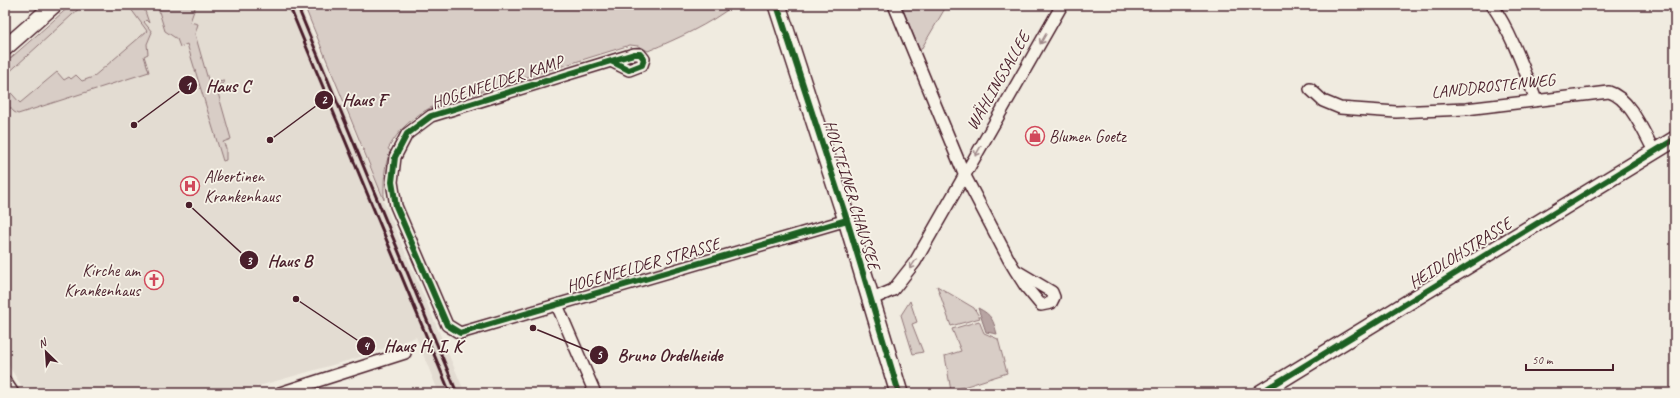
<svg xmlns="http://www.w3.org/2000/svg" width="1680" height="398" viewBox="0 0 1680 398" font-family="Caveat,sans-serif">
	<rect width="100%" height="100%" fill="#f0ebe0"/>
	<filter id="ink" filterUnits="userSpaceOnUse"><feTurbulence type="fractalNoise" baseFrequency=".025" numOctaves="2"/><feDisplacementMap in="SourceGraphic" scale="8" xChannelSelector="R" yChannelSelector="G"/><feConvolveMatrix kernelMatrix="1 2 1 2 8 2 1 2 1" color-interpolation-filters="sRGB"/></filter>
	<g filter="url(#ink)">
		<!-- built -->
		<path fill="#e3dcd2" d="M71,5H300L465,393H439L416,337L357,358L234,393H94L90,387L80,393H26L5,360V63Z"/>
		<!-- green -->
		<path fill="#d8cdc6" stroke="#917678" d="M71,5H83L5,76V63Z
			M128,5H143L149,23L146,20L144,22L152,32L147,44L148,54L144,56L149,72L18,114L14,112L5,102V86L20,103L57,72L64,80L69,77L71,79L76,75L82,81L93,77L147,31Z
			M157,5H196L190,22L198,24L195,34L209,83L224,81V83L218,85L220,92L218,93L231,139L223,142L226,148V160L223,161L187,44L180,47L177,39L165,31Z
			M304,5H734C708,25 679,38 648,51L638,46L630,45L434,106C413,116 399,129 388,149L391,151C383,166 384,183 384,200Z
			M901,5H947L920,51Z
			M937,286L974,308L980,318L951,326Z
			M910,301L917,322L912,324L923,352L913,354L901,315Z
			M979,321L984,333L998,339L1007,373L951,391L945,356L961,351L952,329Z"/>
		<!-- water -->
		<path fill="#b7a4a2" stroke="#8b6f72" d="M978,308C992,315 993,320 997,334L986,332Z"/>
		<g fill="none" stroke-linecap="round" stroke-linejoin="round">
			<defs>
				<path id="street" d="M894,5L964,174L1009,260L1015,270L1052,292L1054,297L1051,303L1041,305L1026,287L1015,270
					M1492,5C1511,32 1524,69 1536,100
					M611,61L634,54H640L644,59L642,65L629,70L611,61L431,116L407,134L395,157L392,182L396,206L447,325L460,333L847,220
					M1310,89L1323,101L1340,108L1396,112L1466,109L1609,92C1630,98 1644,133 1654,151
					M870,300L893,290L915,262L1062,5
					M557,305L595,393
					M5,381L13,393
					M280,393L405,353"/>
				<path id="secondary" d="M5,48L54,5
					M1260,393L1675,139"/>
				<path id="primary" d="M777,5L847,220L899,393"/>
			</defs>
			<!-- street casing -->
			<use href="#street" stroke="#4a1f2b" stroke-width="14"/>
			<!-- secondary casing -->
			<use href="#secondary" stroke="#4a1f2b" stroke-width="18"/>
			<!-- primary casing -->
			<use href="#primary" stroke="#4a1f2b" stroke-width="20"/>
			<!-- street -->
			<use href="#street" stroke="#f7f3e8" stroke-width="11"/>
			<!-- secondary -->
			<use href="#secondary" stroke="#f7f3e8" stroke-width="15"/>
			<!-- primary -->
			<use href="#primary" stroke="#f7f3e8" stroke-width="17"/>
			<!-- rail -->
			<path stroke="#4a1f2b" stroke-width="3" d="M289,5L450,393
				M297,5L457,393"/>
			<defs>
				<path id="cycleway" d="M777,5L847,220L899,393
					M611,61L634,54H640L644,59L642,65L629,70L611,61L431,116L407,134L395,157L392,182L396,206L447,325L460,333L847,220
					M1260,393L1675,139"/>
			</defs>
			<!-- cycleway casing -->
			<use href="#cycleway" stroke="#f7f3e8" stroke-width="8"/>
			<!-- cycleway -->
			<use href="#cycleway" stroke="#1b5e20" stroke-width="6"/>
		</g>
		<!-- one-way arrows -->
		<defs><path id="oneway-shaft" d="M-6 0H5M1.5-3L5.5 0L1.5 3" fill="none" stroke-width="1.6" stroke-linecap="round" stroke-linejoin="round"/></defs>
		<g stroke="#a0898a">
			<use href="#oneway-shaft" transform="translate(1043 39) rotate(120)"/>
			<use href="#oneway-shaft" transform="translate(978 151) rotate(120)"/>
			<use href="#oneway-shaft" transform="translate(913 264) rotate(125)"/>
		</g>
	</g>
	<!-- icons -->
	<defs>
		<symbol id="shop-ring" viewBox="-11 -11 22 22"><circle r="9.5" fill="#f7f3e8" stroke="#d1495b" stroke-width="1.5"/><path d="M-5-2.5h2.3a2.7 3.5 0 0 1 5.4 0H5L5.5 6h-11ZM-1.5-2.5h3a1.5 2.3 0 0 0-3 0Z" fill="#d1495b"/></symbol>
		<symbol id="hospital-ring" viewBox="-11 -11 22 22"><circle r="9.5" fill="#f7f3e8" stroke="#d1495b" stroke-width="1.5"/><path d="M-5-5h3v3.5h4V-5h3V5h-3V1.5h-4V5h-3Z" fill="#d1495b"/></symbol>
		<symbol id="church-ring" viewBox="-11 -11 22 22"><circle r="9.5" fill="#f7f3e8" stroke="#d1495b" stroke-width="1.5"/><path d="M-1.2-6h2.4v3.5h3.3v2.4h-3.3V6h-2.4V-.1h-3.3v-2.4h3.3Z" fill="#d1495b"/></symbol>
	</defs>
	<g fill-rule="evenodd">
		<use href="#shop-ring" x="1024" y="125" width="22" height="22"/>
		<use href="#hospital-ring" x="179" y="175" width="22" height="22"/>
		<use href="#church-ring" x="143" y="269" width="22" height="22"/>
	</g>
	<g text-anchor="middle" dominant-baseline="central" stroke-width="3.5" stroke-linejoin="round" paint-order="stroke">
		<!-- street labels -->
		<g font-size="17" fill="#4a1f2b" stroke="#f7f3e8">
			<text transform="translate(998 81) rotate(-60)">WÄHLINGSALLEE</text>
			<text transform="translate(497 82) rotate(-18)">HOGENFELDER KAMP</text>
			<text transform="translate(1493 86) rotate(-6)">LANDDROSTENWEG</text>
			<text transform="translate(852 195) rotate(73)">HOLSTEINER CHAUSSEE</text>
			<text transform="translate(1460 253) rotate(-32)">HEIDLOHSTRASSE</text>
			<text transform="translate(643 265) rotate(-16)">HOGENFELDER STRASSE</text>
		</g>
		<!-- poi labels -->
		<g font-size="17" fill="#4a1f2b" stroke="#f7f3e8" text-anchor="start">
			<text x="1049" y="136">Blumen Goetz</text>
			<text x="204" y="176">Albertinen<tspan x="204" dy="20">Krankenhaus</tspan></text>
			<text x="140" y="270" text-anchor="end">Kirche am<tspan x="140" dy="20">Krankenhaus</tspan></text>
		</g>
	</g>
	<!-- callouts -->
	<path fill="none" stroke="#4a1f2b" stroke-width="1.5" d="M134 125L188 85M270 140L324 100M189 205L249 260M296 299L366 346M533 328L599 355"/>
	<g fill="#4a1f2b" stroke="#f7f3e8" stroke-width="1.5">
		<circle cx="134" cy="125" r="4"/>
		<circle cx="270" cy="140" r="4"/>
		<circle cx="189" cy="205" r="4"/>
		<circle cx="296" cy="299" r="4"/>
		<circle cx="533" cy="328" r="4"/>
		<circle cx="188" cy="85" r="10"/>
		<circle cx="324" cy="100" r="10"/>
		<circle cx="249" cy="260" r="10"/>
		<circle cx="366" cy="346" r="10"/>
		<circle cx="599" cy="355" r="10"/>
	</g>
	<g font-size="12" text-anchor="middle" font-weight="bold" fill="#fff">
		<text x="188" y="90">1</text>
		<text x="324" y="104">2</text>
		<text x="249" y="265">3</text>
		<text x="366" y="350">4</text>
		<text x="599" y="359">5</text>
	</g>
	<g font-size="18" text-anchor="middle" font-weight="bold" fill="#4a1f2b" stroke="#f7f3e8" stroke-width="3.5" stroke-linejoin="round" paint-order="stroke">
		<text x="228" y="92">Haus C</text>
		<text x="364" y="106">Haus F</text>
		<text x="290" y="267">Haus B</text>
		<text x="423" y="352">Haus H, I, K</text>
		<text x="670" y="361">Bruno Ordelheide</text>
	</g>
	<!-- margin -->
	<rect width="1680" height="398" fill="none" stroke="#f7f3e8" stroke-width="20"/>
	<rect x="10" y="10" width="1660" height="378" fill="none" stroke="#4a1f2b" stroke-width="1.5" filter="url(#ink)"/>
	<!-- north arrow -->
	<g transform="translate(46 352) rotate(335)" stroke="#f7f3e8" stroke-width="3" paint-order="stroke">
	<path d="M0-3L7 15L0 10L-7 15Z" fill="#4a1f2b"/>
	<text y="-6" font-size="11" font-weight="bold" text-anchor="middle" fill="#4a1f2b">N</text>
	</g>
	<!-- scale -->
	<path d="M1526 364v6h87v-6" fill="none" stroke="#4a1f2b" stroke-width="2"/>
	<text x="1532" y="364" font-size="12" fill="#4a1f2b" stroke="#f7f3e8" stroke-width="3" paint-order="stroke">50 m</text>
</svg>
